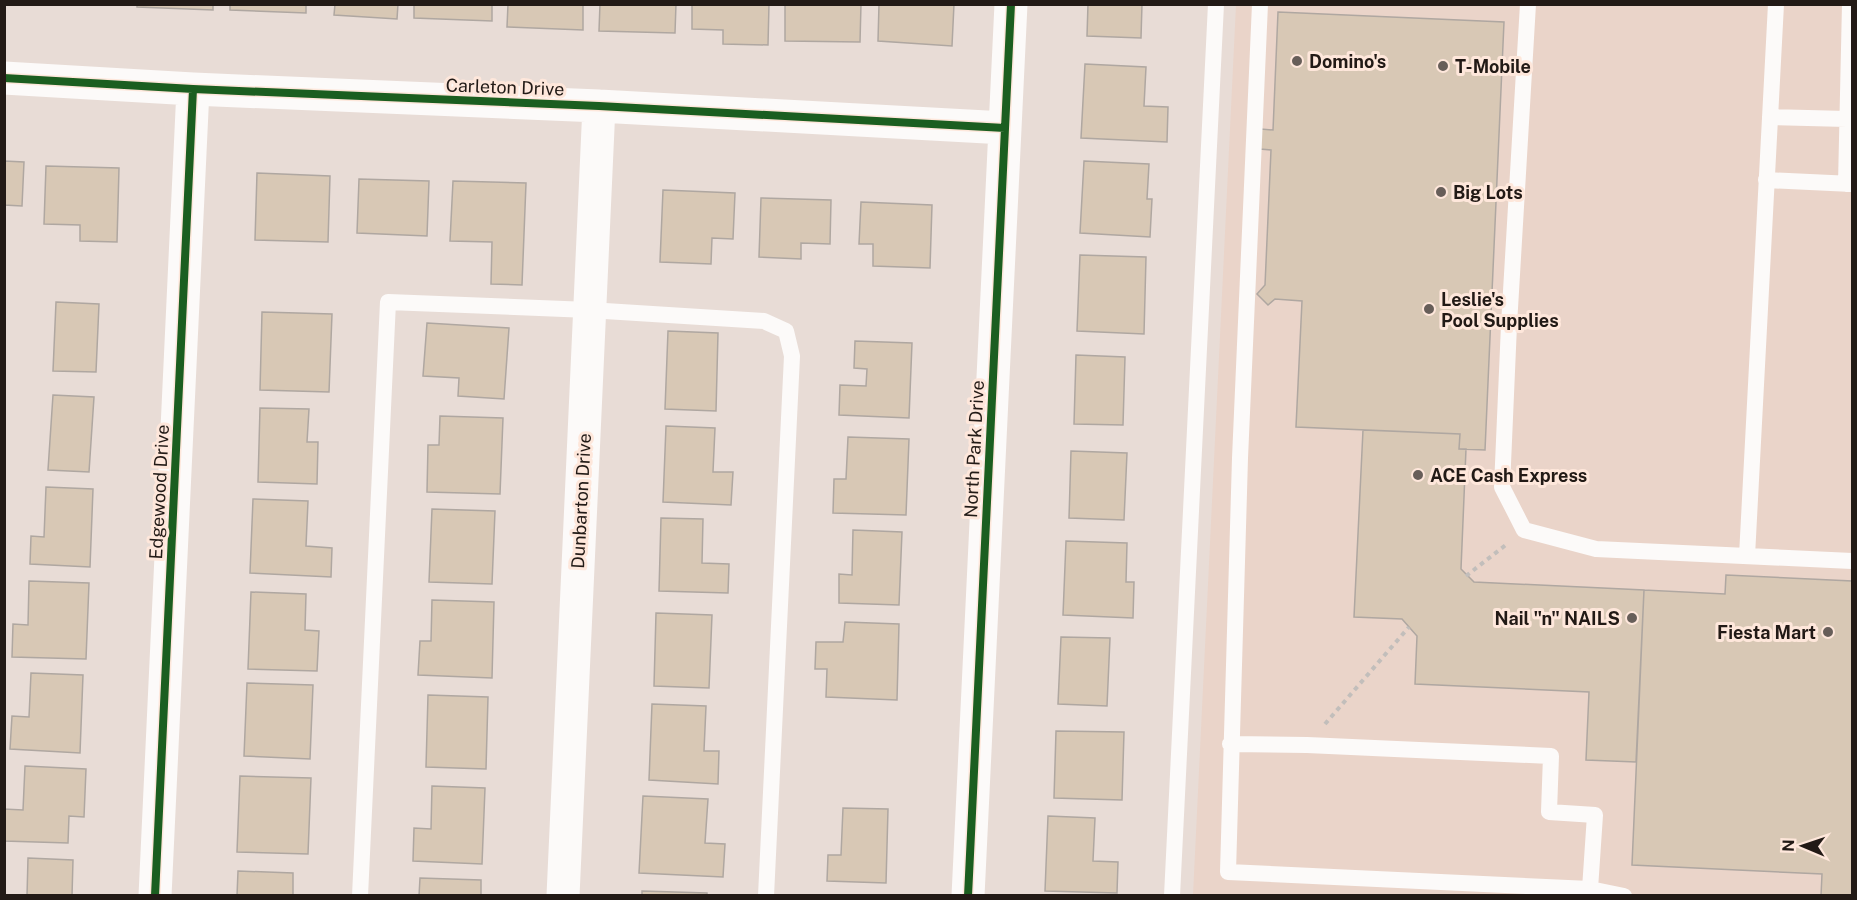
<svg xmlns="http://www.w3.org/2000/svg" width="1857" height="900" viewBox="0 0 1857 900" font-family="'Public Sans',sans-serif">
	<rect width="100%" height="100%" fill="#e8dcd6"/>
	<!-- built -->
	<path fill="#ead4c9" d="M1236,5H1852V895H1193Z"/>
	<!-- building -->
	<path fill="#d8c8b5" stroke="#afa7a1" stroke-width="1.5" d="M137,4H213V10L137,7Z
		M230,4H306V13L230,10Z
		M335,4H398L397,19L334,15Z
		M414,4H492V21L414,18Z
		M508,4H583V30L507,27Z
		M600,4H676L675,33L599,31Z
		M692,4H769L768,45L723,44V30L692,29Z
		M785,4H861L860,42L785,41Z
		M879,4H954L952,46L878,41Z
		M1088,4H1142L1141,38L1087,36Z
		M1278,12L1504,22L1485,450L1459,449L1460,434L1296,427L1302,301L1275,299L1268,305L1257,294L1265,285L1271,150L1260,149L1261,129L1273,130Z
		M1085,64L1146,67L1144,106L1168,107L1167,142L1081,138Z
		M4,161L24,162L22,206L4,205Z
		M1084,161L1149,164L1147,199H1152L1150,237L1080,233Z
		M46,166L119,168L117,242L80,241V225L44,224Z
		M257,173L330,176L328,242L255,240Z
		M359,179L429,181L427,236L357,233Z
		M453,181L526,183L522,285L491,284L492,242L450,241Z
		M663,190L735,193L733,239L712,238L711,264L660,262Z
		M761,198L831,200L830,244L801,243V259L759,257Z
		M861,202L932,205L930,268L873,266V244H859Z
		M1080,255L1146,257L1144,334L1077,331Z
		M56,302L99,304L96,372L53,371Z
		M262,312L332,314L329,392L260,390Z
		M427,323L509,328L504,399L458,396L459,378L423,376Z
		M668,331L718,333L716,411L665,409Z
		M855,341L912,343L909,418L839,415L840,385L866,386L867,369L854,368Z
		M1076,355L1125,357L1123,425L1074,424Z
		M53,395L94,397L89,472L48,470Z
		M260,408L309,409L307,442H318L317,484L258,482Z
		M440,416L503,418L500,494L427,492L428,445H439Z
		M666,426L715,428L713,472H733L731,505L663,502Z
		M1363,430L1460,434L1459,449H1466L1461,569L1474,582L1644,590L1636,762L1586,760L1589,692L1415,684L1417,636L1402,619L1354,617Z
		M848,437L909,439L906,515L833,513L834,479H846Z
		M1071,451L1127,453L1124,520L1069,518Z
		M46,487L93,489L90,567L30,564L31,536L44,537Z
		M253,499L308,501L306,546L332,548L331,577L250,573Z
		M432,509L495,511L492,584L429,582Z
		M661,518L703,519L702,563L729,564L728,593L659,591Z
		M853,530L902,532L899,605L839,603V574L852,575Z
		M1066,541L1127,543L1126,582H1134L1133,618L1063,615Z
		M1726,575L1852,581V896H1821L1822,874L1632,865L1644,590L1725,594Z
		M29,581L89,583L86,659L12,657L13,624L28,625Z
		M251,592L306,594L305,630L319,631L317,671L248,669Z
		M432,600L494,602L492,678L418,675L420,641H431Z
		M656,613L712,615L709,688L654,686Z
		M845,622L899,624L897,700L826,697L827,669H815L816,642H843Z
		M1061,637L1110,638L1107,706L1058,704Z
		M31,673L83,675L80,753L10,749L12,716L29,717Z
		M247,683L313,685L310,759L244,756Z
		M428,695L488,697L486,769L426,767Z
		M652,704L706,706L704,751H719L718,784L649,780Z
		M1056,731L1124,732L1122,800L1054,798Z
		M25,766L86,769L84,817L69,816L68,843L4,841V809L23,810Z
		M240,776L311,778L308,854L237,852Z
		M432,786L485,788L482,864L413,861L414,828L431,829Z
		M643,796L708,799L705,843L725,844L723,877L639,873Z
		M843,808L888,809L886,883L827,881L828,855H841Z
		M1048,816L1095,818L1093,861L1118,862L1117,893L1045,891Z
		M28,858L73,860L72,896H27Z
		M238,871L293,873V896H237Z
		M420,878L481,880V896H419Z
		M642,891L707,893V896H642Z"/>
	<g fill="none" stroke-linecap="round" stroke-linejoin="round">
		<!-- path -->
		<path stroke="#c2bebb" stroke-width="4" stroke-dasharray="4.5 4.5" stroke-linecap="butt" d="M1466,576L1507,544
			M1325,724L1409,627"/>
		<!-- lane -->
		<path stroke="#fcfaf9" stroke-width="16" d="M1260,4L1240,458L1228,872L1590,889L1624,896
			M1528,4L1509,325L1502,487L1524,530L1596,549L1852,561
			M1770,117L1847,119
			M1766,180L1852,184
			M1846,184L1850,4
			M1747,556L1776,4
			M1230,744L1307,745L1551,756L1549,812L1595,815L1590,889
			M360,896L388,302L589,310L764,321L786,331L792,356L766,896
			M1172,896L1216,4"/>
		<!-- street -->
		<path stroke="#fcfaf9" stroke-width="33" d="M4,78L193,89L599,106L1005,128
			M155,896L193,89
			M563,896L599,106
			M968,896L1011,4"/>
		<defs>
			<path id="cycleway" d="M4,78L193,89L599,106L1005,128
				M155,896L193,89
				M968,896L1011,4"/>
		</defs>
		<!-- cycleway casing -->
		<use href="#cycleway" stroke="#fee7db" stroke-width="11"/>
		<!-- cycleway -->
		<use href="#cycleway" stroke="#1b5e20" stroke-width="8"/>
	</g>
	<!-- markers -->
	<g fill="#675e59" stroke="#fee7db" stroke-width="2">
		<circle cx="1297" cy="61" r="6"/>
		<circle cx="1443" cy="66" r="6"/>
		<circle cx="1441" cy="192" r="6"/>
		<circle cx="1429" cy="309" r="6"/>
		<circle cx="1418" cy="475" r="6"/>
		<circle cx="1632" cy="618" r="6"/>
		<circle cx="1828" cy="632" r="6"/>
	</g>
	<g text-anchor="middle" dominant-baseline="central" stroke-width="6" stroke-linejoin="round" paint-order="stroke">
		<!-- poi labels -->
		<g font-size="18" font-weight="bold" fill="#221a16" stroke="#fee7db" text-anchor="start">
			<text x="1309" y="61">Domino's</text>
			<text x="1455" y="66">T-Mobile</text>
			<text x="1453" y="192">Big Lots</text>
			<text x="1441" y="299">Leslie's<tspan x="1441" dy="21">Pool Supplies</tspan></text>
			<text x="1430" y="475">ACE Cash Express</text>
			<text x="1620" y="618" text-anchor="end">Nail "n" NAILS</text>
			<text x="1816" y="632" text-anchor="end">Fiesta Mart</text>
		</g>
		<!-- street labels -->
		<g font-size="18" fill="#221a16" stroke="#fee7db">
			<text transform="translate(505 87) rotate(2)">Carleton Drive</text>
			<text transform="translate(974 449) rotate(-87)">North Park Drive</text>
			<text transform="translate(159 492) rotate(-87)">Edgewood Drive</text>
			<text transform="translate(581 501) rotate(-87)">Dunbarton Drive</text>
		</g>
	</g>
	<!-- border -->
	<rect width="1857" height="900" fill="none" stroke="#221a16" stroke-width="12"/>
	<!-- north arrow -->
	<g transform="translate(1803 846) rotate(272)" stroke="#fee7db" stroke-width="4.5" paint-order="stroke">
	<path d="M0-4.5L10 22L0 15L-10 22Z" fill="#221a16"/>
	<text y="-9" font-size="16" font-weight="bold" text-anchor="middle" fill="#221a16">N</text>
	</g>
</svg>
